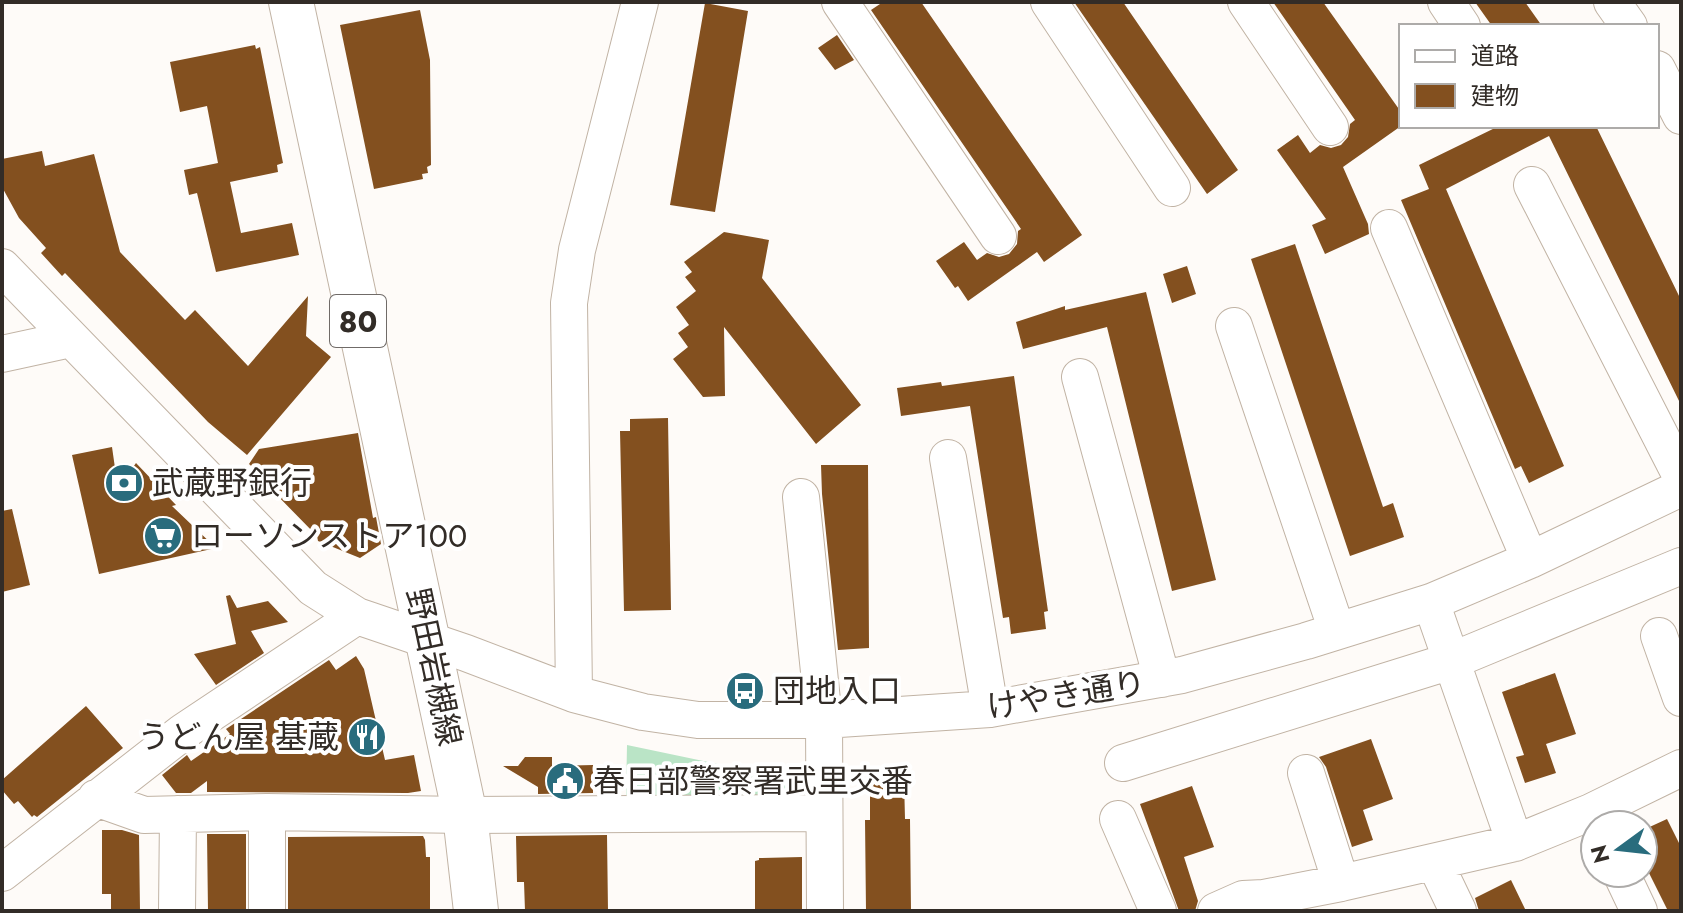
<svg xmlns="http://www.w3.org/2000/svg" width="1683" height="913" viewBox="0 0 1683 913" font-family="Jost,'Noto Sans JP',sans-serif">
	<rect width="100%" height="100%" fill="#fefbf8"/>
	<!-- green -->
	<path fill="#bae4c6" d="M627,745L732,767L807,771V798H626Z"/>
	<!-- building -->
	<path fill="#83501f" d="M883,2H921L1082,235L1044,262L1037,252L968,301L958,286L955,288L936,261L964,242L977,260L987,253L999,257L1009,254L1017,244L1018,231L1021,229L871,10Z
		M1074,2H1123L1238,170L1207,194Z
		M1273,2H1323L1401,112V126L1343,167L1368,224L1369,234L1325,254L1312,225L1326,219L1277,150L1298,135L1310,153L1320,145L1331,148L1341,145L1348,137L1350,124L1355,120Z
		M1475,2H1525L1542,26H1492Z
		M705,3L748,11L715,212L670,205Z
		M420,10L430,60L431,165L427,167L428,173L422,174L423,179L374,189L340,25Z
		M837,35L854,60L835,70L818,48Z
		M255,45L256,49L260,47L283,163L277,165L278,172L230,182L241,233L292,223L299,255L216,272L197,193L189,195L184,170L218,163L207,106L180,112L170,62Z
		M1499,126H1596L1681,300V405L1549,136L1446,189L1564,466L1529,483L1521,466L1515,469L1401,200L1429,189L1419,165Z
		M42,151L45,166L94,154L120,252L185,320L195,310L248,366L308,296L306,336L331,357L247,455L208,422L65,273L62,276L41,253L46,248L19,218L2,187V159Z
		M724,232L769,240L762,278L861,405L816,444L724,327L725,396L703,397L673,359L688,347L678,333L689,325L676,307L696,291L685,277L692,272L684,262Z
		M1295,244L1383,507L1393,503L1404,537L1350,556L1251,259Z
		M1187,266L1196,294L1172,303L1163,274Z
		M1146,292L1216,580L1172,591L1107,327L1023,349L1016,322L1065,306V310Z
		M1014,376L1048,611L1044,612L1046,629L1011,634L1009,617L1003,618L970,406L901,416L897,388L941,382L942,386Z
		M668,418L671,610L624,611L620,431H630V419Z
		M358,433L373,518L376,517L381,544L360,558L318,541L317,536L268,486L267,480L249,464L259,449Z
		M112,447L118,489L136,463L176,505L172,506L216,548L99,574L72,455Z
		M821,465H868L869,648L838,650L822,494Z
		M12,509L30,585L2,592V511Z
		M230,595L237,608L268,601L288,622L251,631L264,653L216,685L194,654L236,644L226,596Z
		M356,656L364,669L385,760L414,755L421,791L408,793L207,792V781L191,793H176L162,775L187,755L191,761L230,734L226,729L329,660L336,670Z
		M1555,673L1576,734L1546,744L1556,773L1525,783L1516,757L1524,755L1502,692Z
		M86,706L123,748L37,817L34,815L32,817L18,801L14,804L2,790V780Z
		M1371,739L1393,799L1363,810L1373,840L1352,847L1326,767L1319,757Z
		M525,757H552V766L593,765V793L538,794V787L503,766H518Z
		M870,779H904L905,819H910L911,911H866L865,820H870Z
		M1192,786L1214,847L1184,857L1198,901L1195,911H1179L1140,804Z
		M1667,819L1681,847V911H1668L1643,861V830Z
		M102,830H122L139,835L140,911H111V894H102Z
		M207,834H246V911H208Z
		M607,835L608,911H525L524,882H517L516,836Z
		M423,836L425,840L426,857H430V910L288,911V837Z
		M802,857V911H755V861L759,860V858Z
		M1511,880L1526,911H1479L1475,898Z"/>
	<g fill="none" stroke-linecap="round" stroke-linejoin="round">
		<defs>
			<path id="minor" d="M840,2L998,236
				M1049,2L1172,188
				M1246,2L1330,127
				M1446,2L1462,26
				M1612,2L1629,26
				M1657,69L1681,116
				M1532,185L1681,476
				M1389,228L1530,560
				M2,267L313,588L357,616L466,653L574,694L643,712L698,720H824L990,709L1182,675L1306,641L1431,602L1530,560L1681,488
				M1234,326L1337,631
				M2,354L71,339
				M1080,377L1162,679
				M948,458L990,709
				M801,497L824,720L825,911
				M1431,602L1515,843
				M1659,636L1681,698
				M574,694L569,303L577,250L640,2
				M1123,763L1451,661L1681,566
				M1306,773L1341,883
				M96,798L144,815L267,812L465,815L824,813
				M267,812V911
				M1118,819L1158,911
				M1435,863L1458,911
				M2,873L183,732L357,616
				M1621,873L1639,911
				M177,911L178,814
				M1216,911L1243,899L1264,898L1341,883L1515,843L1591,812L1681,768"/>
			<path id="major" d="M291,2L465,815L476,911"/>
		</defs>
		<!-- minor casing -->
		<use href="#minor" stroke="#c1b3a4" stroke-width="38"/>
		<!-- major casing -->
		<use href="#major" stroke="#c1b3a4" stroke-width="46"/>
		<!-- minor -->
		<use href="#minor" stroke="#fff" stroke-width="36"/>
		<!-- major -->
		<use href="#major" stroke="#fff" stroke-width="44"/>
	</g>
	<!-- icons -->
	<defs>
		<symbol id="bank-disc" viewBox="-11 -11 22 22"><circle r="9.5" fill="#296c7d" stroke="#fff"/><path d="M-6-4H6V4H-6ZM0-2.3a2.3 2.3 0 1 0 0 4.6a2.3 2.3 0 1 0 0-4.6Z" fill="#fff"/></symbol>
		<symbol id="supermarket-disc" viewBox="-11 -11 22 22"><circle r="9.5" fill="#296c7d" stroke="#fff"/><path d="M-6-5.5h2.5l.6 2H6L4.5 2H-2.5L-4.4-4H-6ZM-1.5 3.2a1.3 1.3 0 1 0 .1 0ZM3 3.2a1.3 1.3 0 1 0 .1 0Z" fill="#fff"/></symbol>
		<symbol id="bus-disc" viewBox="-11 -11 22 22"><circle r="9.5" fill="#296c7d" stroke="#fff"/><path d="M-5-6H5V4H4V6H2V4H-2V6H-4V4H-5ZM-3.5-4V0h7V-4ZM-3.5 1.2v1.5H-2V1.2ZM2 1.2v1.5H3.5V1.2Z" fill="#fff"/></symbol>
		<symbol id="restaurant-disc" viewBox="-11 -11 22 22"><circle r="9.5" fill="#296c7d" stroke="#fff"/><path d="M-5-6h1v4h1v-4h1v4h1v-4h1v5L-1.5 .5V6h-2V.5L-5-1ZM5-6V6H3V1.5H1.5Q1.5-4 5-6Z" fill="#fff"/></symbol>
		<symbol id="civic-disc" viewBox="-11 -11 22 22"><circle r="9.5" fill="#296c7d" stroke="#fff"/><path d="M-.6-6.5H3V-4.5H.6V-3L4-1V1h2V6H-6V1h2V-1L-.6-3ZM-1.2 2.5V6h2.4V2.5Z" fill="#fff"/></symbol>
	</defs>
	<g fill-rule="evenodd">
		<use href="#bank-disc" x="102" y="461" width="44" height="44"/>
		<use href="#supermarket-disc" x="141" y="514" width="44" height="44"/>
		<use href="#bus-disc" x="723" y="669" width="44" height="44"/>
		<use href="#restaurant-disc" x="345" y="715" width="44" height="44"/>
		<use href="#civic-disc" x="543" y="759" width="44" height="44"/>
	</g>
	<g text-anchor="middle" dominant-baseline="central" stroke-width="8" stroke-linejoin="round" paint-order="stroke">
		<!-- shield labels -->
		<rect fill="#fff" stroke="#706b68" stroke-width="2" x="330" y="295" width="56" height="52" rx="6"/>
		<g font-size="30" font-weight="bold" fill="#322c27">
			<text x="358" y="321">80</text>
		</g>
		<!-- poi labels -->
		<g font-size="32" fill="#322c27" stroke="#fff" text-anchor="start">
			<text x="152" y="483">武蔵野銀行</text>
			<text x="191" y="536">ローソンストア100</text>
			<text x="773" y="691">団地入口</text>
			<text x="339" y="737" text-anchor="end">うどん屋 基蔵</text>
			<text x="593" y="781">春日部警察署武里交番</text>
		</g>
		<!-- street labels -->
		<g font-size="32" fill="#322c27" stroke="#fff">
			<text transform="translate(434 667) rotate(78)">野田岩槻線</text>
			<text transform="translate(1066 695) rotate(-9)">けやき通り</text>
		</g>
	</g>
	<!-- border -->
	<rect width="1683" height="913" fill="none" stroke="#322c27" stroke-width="8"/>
	<!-- legend -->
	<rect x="1399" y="24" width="260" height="104" fill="#ffffff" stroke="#adaba9" stroke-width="2"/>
	<rect x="1415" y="50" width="40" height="12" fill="#ffffff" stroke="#adaba9" stroke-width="2"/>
	<text x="1471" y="64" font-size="24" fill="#322c27">道路</text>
	<rect x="1415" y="84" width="40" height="24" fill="#83501f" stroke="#adaba9" stroke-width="2"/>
	<text x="1471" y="104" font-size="24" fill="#322c27">建物</text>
	<!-- north arrow -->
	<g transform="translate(1619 849) rotate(255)"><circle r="38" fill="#ffffff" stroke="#adaba9" stroke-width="2"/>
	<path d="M0-6L14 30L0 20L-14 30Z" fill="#296c7d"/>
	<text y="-12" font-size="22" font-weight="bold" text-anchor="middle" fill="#322c27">N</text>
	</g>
</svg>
